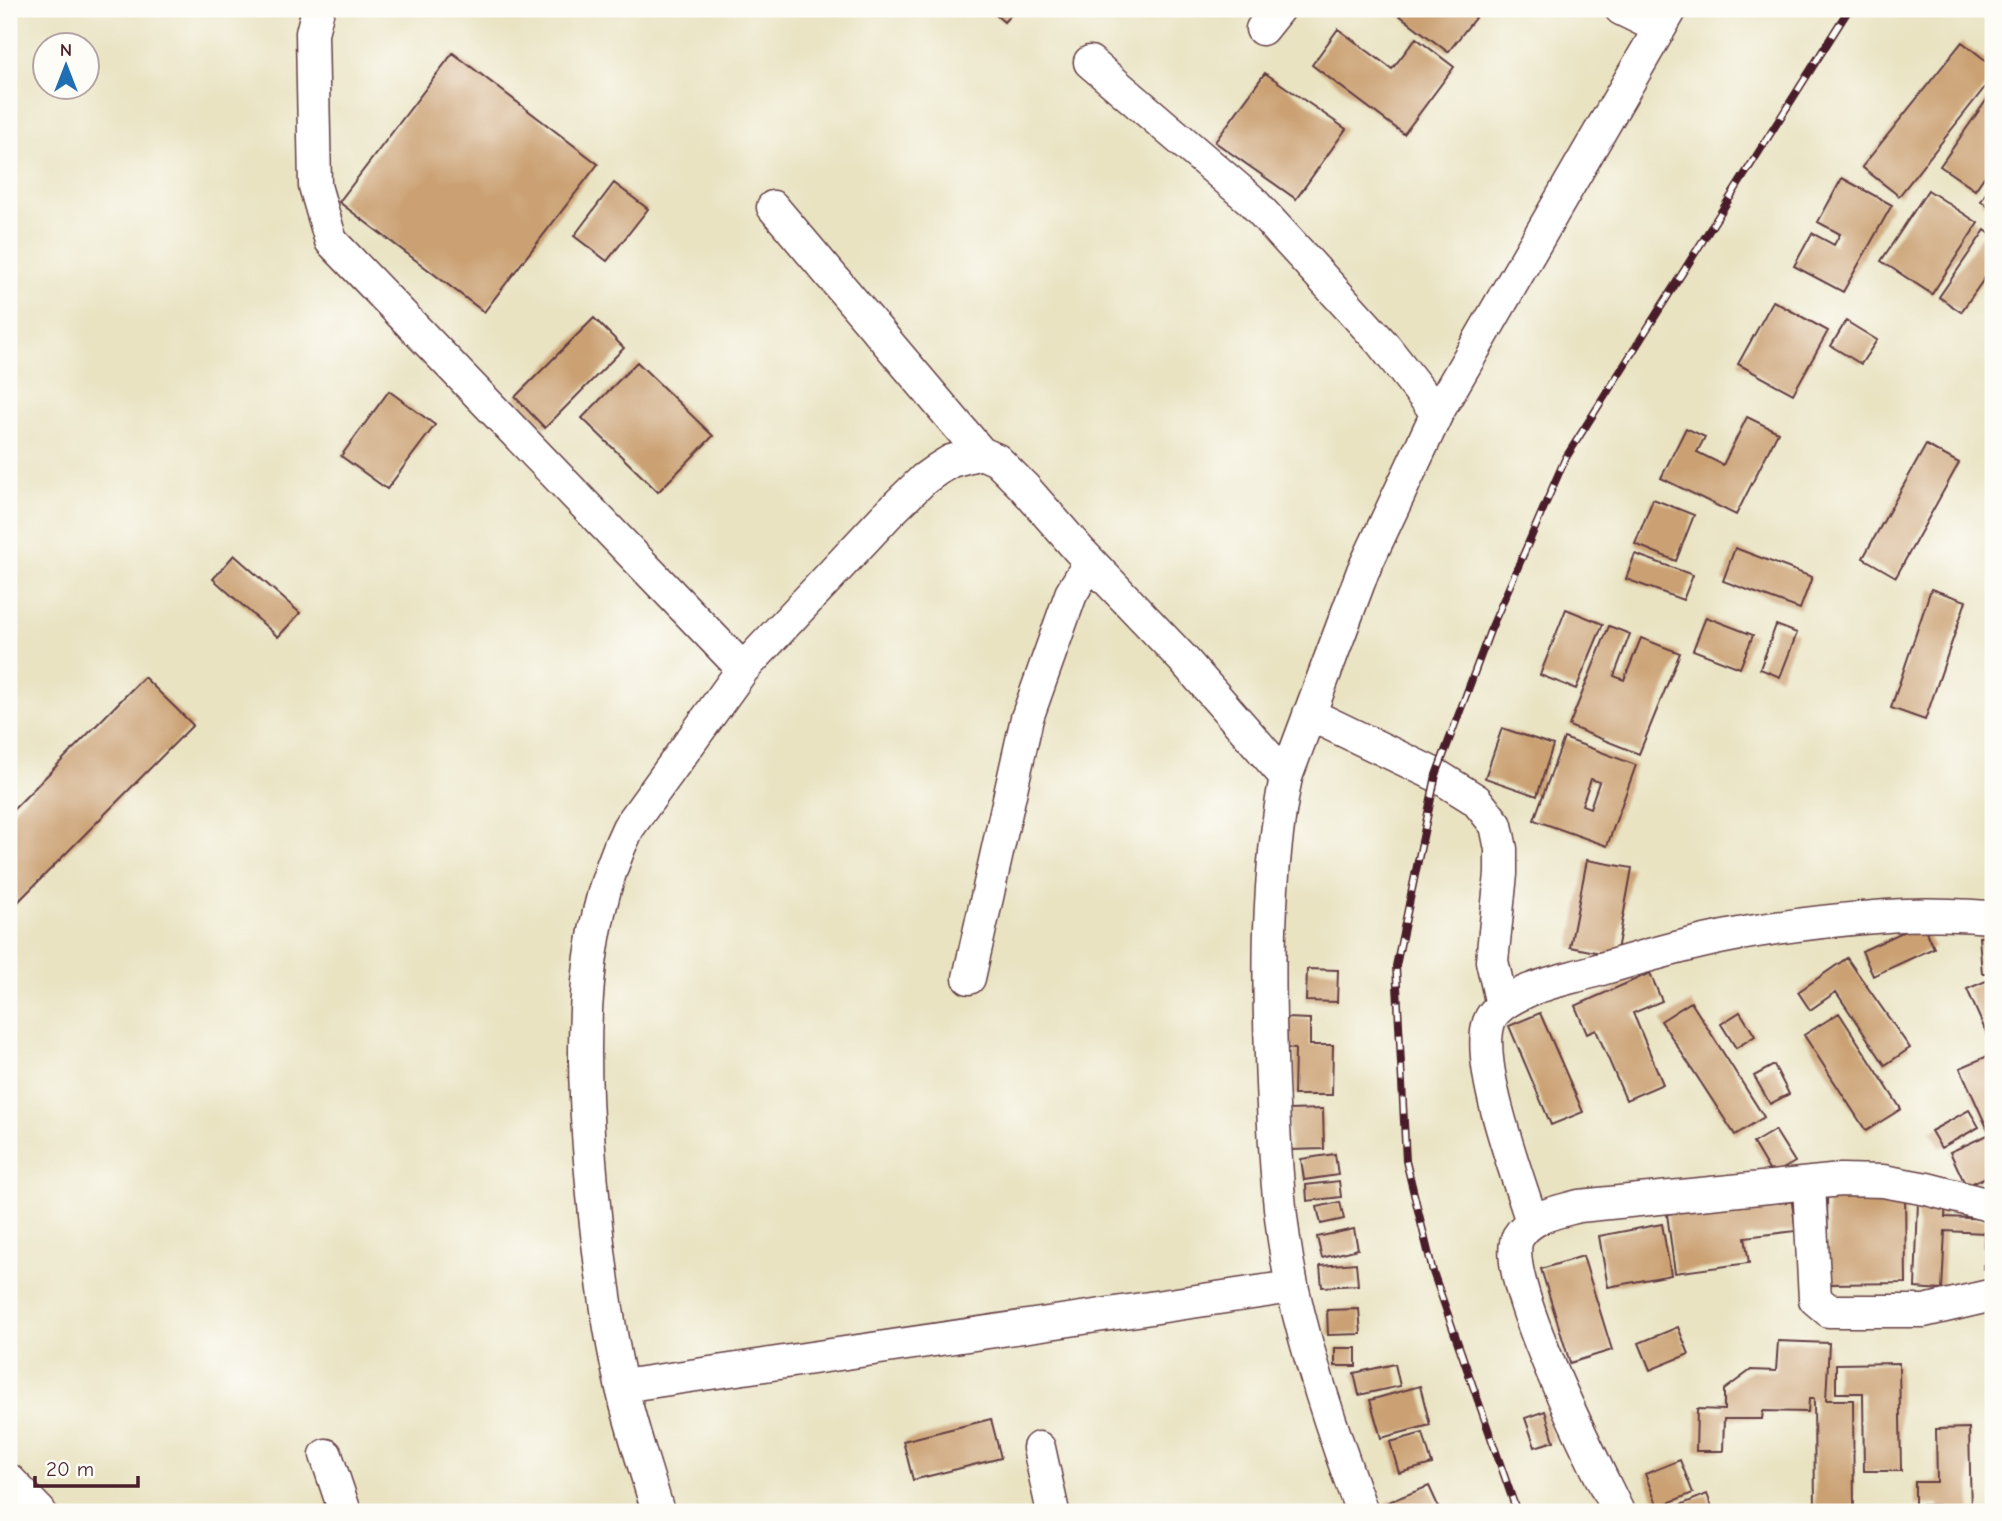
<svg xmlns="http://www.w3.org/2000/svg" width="2002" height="1521" viewBox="0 0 2002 1521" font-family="'Comic Neue',sans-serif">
	<rect width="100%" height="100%" fill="#fdfcf7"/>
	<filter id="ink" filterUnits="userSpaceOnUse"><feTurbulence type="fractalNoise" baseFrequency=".0143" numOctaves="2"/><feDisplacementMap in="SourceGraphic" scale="14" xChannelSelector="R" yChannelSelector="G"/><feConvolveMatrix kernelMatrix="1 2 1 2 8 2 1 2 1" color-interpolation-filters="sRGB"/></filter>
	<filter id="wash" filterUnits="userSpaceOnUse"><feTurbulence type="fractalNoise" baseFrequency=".00686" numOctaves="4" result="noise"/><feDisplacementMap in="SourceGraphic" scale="28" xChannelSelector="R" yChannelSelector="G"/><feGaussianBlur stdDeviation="1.57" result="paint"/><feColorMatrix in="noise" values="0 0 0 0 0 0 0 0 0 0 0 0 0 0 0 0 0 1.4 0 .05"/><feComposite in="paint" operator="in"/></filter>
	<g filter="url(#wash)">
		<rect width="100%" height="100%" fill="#e9e3c2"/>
		<g id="blocks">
			<!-- building -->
			<path fill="#cba173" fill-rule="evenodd" d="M989,9H1016L1004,22Z
				M1391,9H1482L1448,52Z
				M1338,29L1392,69L1416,38L1454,67L1404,134L1312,65Z
				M1962,42L1993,66V77L1899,196L1862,167Z
				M453,53L598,164L484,312L339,202Z
				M1265,73L1346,129L1296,199L1215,142Z
				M1990,95L1993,97V164L1975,190L1940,166Z
				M1842,178L1892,205L1843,292L1794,266L1812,233L1834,245L1840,234L1818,222Z
				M1993,182V210L1981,201Z
				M614,183L648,209L607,261L574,236Z
				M1928,190L1978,223L1932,294L1881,261Z
				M1985,230L1993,236V266L1961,312L1939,297Z
				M1773,301L1828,331L1793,394L1738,364Z
				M594,318L624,348L545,428L515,397Z
				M1846,321L1877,340L1861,364L1831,346Z
				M637,362L713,436L658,492L582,418Z
				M389,391L435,425L387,489L341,456Z
				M1747,417L1778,432L1736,515L1661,478L1686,428L1705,437L1697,452L1723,465Z
				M1926,445L1959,463L1896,577L1863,558Z
				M1653,499L1694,515L1676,561L1635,544Z
				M1735,548L1812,577L1800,609L1723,581Z
				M1635,554L1693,575L1683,600L1626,579Z
				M234,555L300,613L278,637L213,579Z
				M1931,589L1966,601L1925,720L1891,708Z
				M1566,609L1603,624L1576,689L1540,675Z
				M1706,617L1753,635L1740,668L1693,650Z
				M1776,625L1797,633L1780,677L1760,669Z
				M1609,626L1630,634L1614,676L1624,680L1641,638L1680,653L1639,754L1569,726Z
				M144,677L193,725L9,911V814Z
				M1502,728L1553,745L1537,796L1485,778Z
				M1564,738L1636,765L1607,846L1534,820ZM1591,779L1599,782L1590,808L1582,805Z
				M1587,860L1632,868L1616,956L1570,947Z
				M1922,923L1934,948L1873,976L1862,951Z
				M1993,936V973H1982L1979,937Z
				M1847,958L1910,1048L1885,1065L1836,992L1810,1010L1798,992Z
				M1307,969L1338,970L1337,1002L1306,1001Z
				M1650,973L1662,1001L1633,1013L1663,1084L1626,1100L1596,1030L1587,1034L1575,1006Z
				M1993,978V1048L1967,989Z
				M1691,1002L1764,1117L1735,1135L1661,1021Z
				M1740,1012L1755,1036L1736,1048L1721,1024Z
				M1540,1013L1583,1112L1551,1125L1509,1026Z
				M1839,1013L1901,1109L1866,1131L1804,1035Z
				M1286,1018L1310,1019V1045H1333L1332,1095H1294L1295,1049L1285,1048Z
				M1990,1055L1993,1063V1174L1966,1186L1950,1152L1990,1134L1960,1068Z
				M1774,1065L1789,1094L1770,1104L1754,1076Z
				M1323,1109L1324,1149L1290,1150L1288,1110Z
				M1969,1110L1979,1127L1941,1148L1931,1131Z
				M1775,1130L1795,1162L1772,1175L1753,1143Z
				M1335,1154L1338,1175L1304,1180L1301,1159Z
				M1339,1181L1341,1197L1307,1201L1306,1185Z
				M1905,1190L1906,1283L1828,1284L1827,1191Z
				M1791,1196L1796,1231L1745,1237L1749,1263L1675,1273L1667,1214Z
				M1918,1201L1946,1202L1945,1217L1993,1219V1269H1984L1985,1233L1945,1231L1942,1290L1915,1288Z
				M1340,1202L1344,1219L1321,1224L1317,1207Z
				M1662,1224L1671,1275L1608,1287L1599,1236Z
				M1354,1229L1358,1249L1322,1258L1317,1237Z
				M1583,1256L1612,1350L1570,1363L1541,1269Z
				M1356,1263L1358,1285L1322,1287L1320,1266Z
				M1359,1309L1361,1334L1328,1335L1327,1310Z
				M1678,1327L1689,1354L1650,1370L1639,1343Z
				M1778,1341L1829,1343L1826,1400H1853L1854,1512H1815L1814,1399H1809L1808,1412L1763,1411L1762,1419H1724L1723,1451H1696L1697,1409L1724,1410V1390L1751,1370L1776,1371Z
				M1335,1348H1356V1366H1335Z
				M1899,1363L1901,1471H1864L1863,1393H1836V1364Z
				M1395,1364L1400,1386L1359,1395L1354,1373Z
				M1420,1386L1430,1425L1381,1438L1370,1400Z
				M1545,1411L1554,1441L1535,1447L1525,1418Z
				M991,1419L1001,1458L913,1480L903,1441Z
				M1969,1428L1971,1512H1938V1505H1915V1482H1937L1936,1429Z
				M1423,1433L1432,1464L1399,1473L1390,1442Z
				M1680,1460L1693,1493L1658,1507L1645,1474Z
				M1429,1486L1440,1510L1435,1512H1389L1386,1503Z
				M1707,1494L1714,1512H1683L1680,1505Z"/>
		</g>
	</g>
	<g filter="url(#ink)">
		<use href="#blocks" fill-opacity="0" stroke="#623c42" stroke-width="2"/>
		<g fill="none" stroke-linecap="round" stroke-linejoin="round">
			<defs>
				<path id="minor" d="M318,9L312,33L315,186L331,241L743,669
					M1621,9L1660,28
					M1262,29L1278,9
					M1090,62L1251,200L1381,342L1437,413
					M773,207L981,453
					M1309,714L1436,775L1476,800L1496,825L1501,849V874L1492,961L1502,1005
					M969,978L1027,718L1071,594L1090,562
					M1809,1184L1815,1299L1829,1311H1924L1993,1295
					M1532,1222C1518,1176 1475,1066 1489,1022C1494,1007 1512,998 1525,992C1545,983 1570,978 1591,972C1635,959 1679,946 1724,937C1778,926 1833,920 1887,916C1922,913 1958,915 1993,917
					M622,1386L1292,1287
					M1039,1448L1053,1512
					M326,1455L345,1512
					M9,1480L40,1512
					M658,1512C646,1470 631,1427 621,1384C607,1322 599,1258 593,1195C582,1075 574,939 628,828L743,669L888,514L924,479L938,469L951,461L981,453L997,460L1024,487L1079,550L1182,658L1286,777
					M1362,1512C1335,1439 1310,1365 1293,1290C1278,1222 1275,1152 1272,1084C1268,982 1266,878 1286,777L1363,571L1437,413L1671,9
					M1618,1512C1598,1470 1497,1274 1518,1237C1530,1216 1557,1212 1579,1206L1841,1180L1883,1181L1927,1189L1993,1206"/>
			</defs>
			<!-- minor casing -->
			<use href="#minor" stroke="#623c42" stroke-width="35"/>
			<!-- minor -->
			<use href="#minor" stroke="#fff" stroke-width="32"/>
			<defs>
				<path id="rail" d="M1517,1512L1433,1272L1406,1161L1396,966L1436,775L1490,631L1565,459L1849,9"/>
			</defs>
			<!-- rail casing -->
			<use href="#rail" stroke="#4a1f2b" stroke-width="8"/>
			<!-- rail -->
			<use href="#rail" stroke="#fdfcf7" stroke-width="5" stroke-dasharray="16" stroke-linecap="butt"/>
		</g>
	</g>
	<!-- margin -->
	<rect width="2002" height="1521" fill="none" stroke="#fdfcf7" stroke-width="35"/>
	<!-- north arrow -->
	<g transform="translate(66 66)"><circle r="33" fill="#fdfcf7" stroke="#b5a4a5" stroke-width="2"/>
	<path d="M0-5L12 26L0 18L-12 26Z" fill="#1f6fb2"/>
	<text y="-10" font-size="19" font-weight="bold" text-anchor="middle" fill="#4a1f2b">N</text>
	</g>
	<!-- scale -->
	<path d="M35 1476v10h103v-10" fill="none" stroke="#4a1f2b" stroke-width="3.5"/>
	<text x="46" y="1476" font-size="21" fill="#4a1f2b" stroke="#fdfcf7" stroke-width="5" paint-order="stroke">20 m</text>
</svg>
